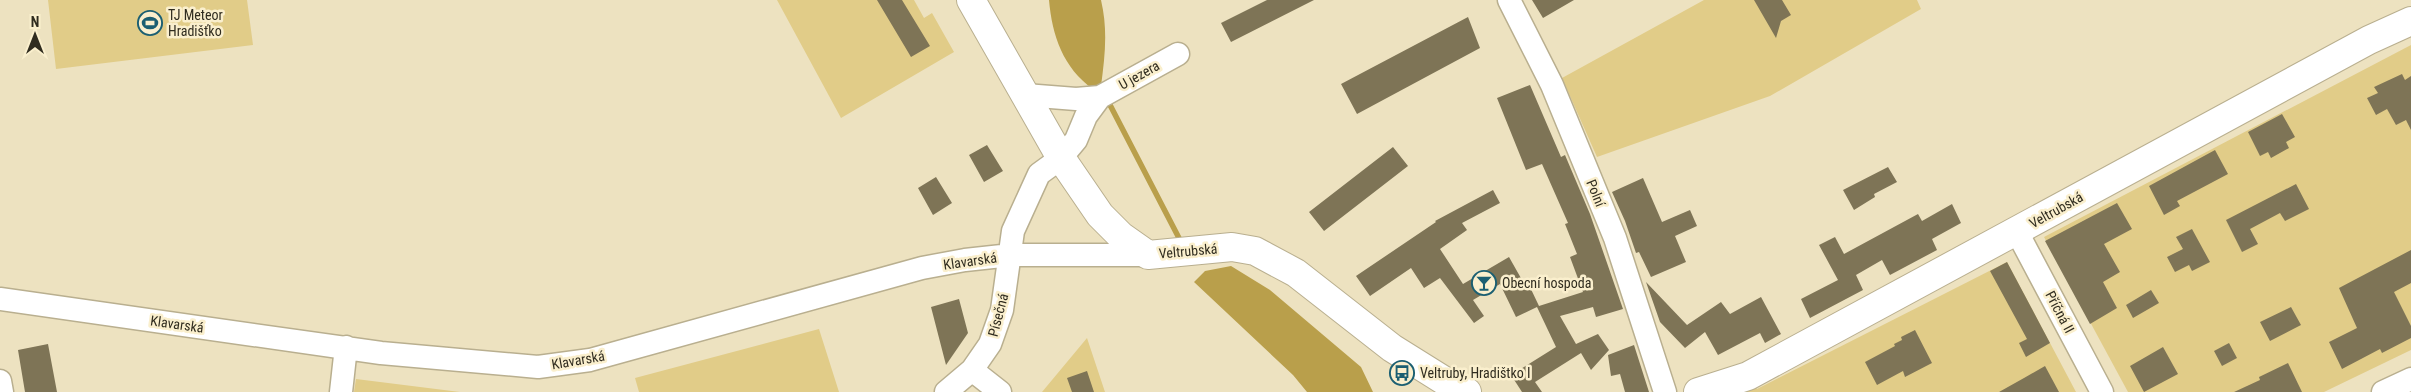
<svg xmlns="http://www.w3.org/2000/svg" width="2411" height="392" viewBox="0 0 2411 392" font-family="'Roboto Condensed',sans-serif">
	<rect width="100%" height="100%" fill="#ede2c0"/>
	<!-- green -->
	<path fill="#e1cc88" d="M48,0H247L253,45L56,69Z
		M777,0H914L924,18L932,13L954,52L841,118Z
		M1704,0H1917L1921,9L1770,96L1597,157L1562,78Z
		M2411,45V350L2324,392H2128L2044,237Z
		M2007,262L2076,392H1730L1753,383L1757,389Z
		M819,329L839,392H639L635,378Z
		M1087,338L1105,392H1042Z
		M356,379L460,392H354Z"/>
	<!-- water -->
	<path fill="#b99f4b" d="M1049,0H1101C1108,30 1105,56 1101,86L1093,89C1063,68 1052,35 1049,0Z
		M1231,266L1270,290L1361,367L1373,392H1307L1293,375L1194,282L1205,271Z"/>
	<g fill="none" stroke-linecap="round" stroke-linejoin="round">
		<!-- stream -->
		<path stroke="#b99f4b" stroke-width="5.5" d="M1109,103L1180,240"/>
	</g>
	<!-- building -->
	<path fill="#7e7456" d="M877,0H902L930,46L911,57Z
		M1267,0H1314L1231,42L1221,23Z
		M1532,0H1574L1543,18Z
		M1754,0H1782L1791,15L1781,21L1776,38Z
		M1468,17L1480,48L1357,114L1341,84Z
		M2402,74L2405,80L2411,76V130L2406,120L2396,125L2387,109L2376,115L2367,98L2378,93L2374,87Z
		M1530,85L1561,157L1565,155L1590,214L1623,309L1596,317L1593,307L1560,316L1576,344L1598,334L1609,350L1591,370L1581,353L1535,382L1542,392H1522L1511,375L1556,347L1537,307L1516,317L1500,284L1473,300L1484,316L1474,323L1440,278L1424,288L1411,268L1370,296L1356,276L1436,222L1435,221L1493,190L1500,203L1462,223L1467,230L1440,249L1463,284L1509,257L1526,287L1529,285L1539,306L1583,292L1570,257L1577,254L1565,224L1568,223L1542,164L1526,170L1497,98Z
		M2282,114L2295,137L2286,142L2289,148L2271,158L2268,152L2260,156L2248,132Z
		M987,145L1003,171L984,182L969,155Z
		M1393,147L1408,166L1324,231L1309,212Z
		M2215,150L2228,174L2177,201L2180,206L2164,215L2149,186Z
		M1888,167L1897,182L1874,194L1875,197L1854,210L1843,190Z
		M936,177L952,203L933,215L918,188Z
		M1643,178L1662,222L1690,210L1697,226L1675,236L1686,262L1651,277L1639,252L1636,253L1625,221L1612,192Z
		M2296,184L2309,209L2285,221L2280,213L2250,229L2258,244L2242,252L2226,220Z
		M2117,203L2132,229L2104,244L2120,272L2103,282L2117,308L2090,324L2045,241Z
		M1952,204L1961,223L1932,239L1937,250L1890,275L1882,260L1856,275L1863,290L1810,318L1801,299L1838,280L1819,245L1835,237L1844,254L1918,214L1922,221Z
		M2192,229L2210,262L2192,271L2189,265L2175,272L2167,257L2183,249L2176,237Z
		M2411,250V283L2394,292L2411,326V338L2382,353L2380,349L2342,369L2329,342L2357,328L2339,288Z
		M2007,262L2050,343L2026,357L2019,343L2027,339L1990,271Z
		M1646,282L1687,325L1721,302L1730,314L1761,297L1781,334L1765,343L1760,333L1718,355L1705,332L1685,348L1660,322Z
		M2151,290L2159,303L2133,318L2126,305Z
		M959,299L968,333L946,365L931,307Z
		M2291,307L2301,325L2270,341L2260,322Z
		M1915,330L1932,363L1905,377L1903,371L1877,385L1865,362L1895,346L1894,344L1902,340L1901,337Z
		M2229,343L2237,358L2222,366L2214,351Z
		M48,344L57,392H25L18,350Z
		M1634,345L1649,392H1625L1620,374L1611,376L1608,355Z
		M2163,347L2178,374L2144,392L2130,366Z
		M2288,363L2302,392H2234L2260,380L2259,377Z
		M2045,366L2059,392H1999L2024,378Z
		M1087,371L1094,392H1072L1067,378Z"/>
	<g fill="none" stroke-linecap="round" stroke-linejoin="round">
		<defs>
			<path id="minor" d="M1509,0L1552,85L1615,238L1665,392
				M1025,95L1076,99L1100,97
				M2017,232L2102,392
				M0,299L381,353L538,367L590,360L922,268L965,260L1011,255H1148
				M972,370L1000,392
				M0,381L2,392
				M341,392L346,347
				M946,392L972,370L990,344L1002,310L1013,231L1039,174L1061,158L1076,140L1086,116L1100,97L1178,54
				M2383,392L2411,379"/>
			<path id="tertiary" d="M971,0L1061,158L1100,215L1121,236L1148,255L1232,247L1255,251L1296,273L1392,348L1448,383L1467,392
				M1698,392L1748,376L2369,40L2411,21"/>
		</defs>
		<!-- minor casing -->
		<use href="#minor" stroke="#b9af8f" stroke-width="25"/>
		<!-- tertiary casing -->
		<use href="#tertiary" stroke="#b9af8f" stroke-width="30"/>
		<!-- minor -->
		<use href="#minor" stroke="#fff" stroke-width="22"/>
		<!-- tertiary -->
		<use href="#tertiary" stroke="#fff" stroke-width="28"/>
	</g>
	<!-- icons -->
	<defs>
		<symbol id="stadium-ring" viewBox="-11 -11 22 22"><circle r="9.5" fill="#faefcd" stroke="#1b5f72" stroke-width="1.5"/><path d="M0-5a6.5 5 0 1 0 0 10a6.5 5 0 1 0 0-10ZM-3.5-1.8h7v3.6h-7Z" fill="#1b5f72"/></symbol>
		<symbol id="bar-ring" viewBox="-11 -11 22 22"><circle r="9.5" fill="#faefcd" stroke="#1b5f72" stroke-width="1.5"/><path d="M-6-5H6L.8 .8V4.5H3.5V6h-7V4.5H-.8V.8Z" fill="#1b5f72"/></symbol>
		<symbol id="bus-ring" viewBox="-11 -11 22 22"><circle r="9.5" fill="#faefcd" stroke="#1b5f72" stroke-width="1.5"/><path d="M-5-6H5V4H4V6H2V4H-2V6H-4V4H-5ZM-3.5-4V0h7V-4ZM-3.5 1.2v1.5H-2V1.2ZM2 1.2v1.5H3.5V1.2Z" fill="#1b5f72"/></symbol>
	</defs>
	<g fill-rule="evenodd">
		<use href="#stadium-ring" x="136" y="9" width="28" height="28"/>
		<use href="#bar-ring" x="1470" y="269" width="28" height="28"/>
		<use href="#bus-ring" x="1388" y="359" width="28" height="28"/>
	</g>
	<g text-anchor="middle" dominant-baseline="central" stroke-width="5" stroke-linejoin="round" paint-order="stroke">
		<!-- poi labels -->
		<g font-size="14" fill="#302c1f" stroke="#faefcd" text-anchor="start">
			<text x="168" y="15">TJ Meteor<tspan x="168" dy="16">Hradišťko</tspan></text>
			<text x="1502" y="283">Obecní hospoda</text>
			<text x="1420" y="373">Veltruby, Hradištko I</text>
		</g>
		<!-- street labels -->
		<g font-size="14" fill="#302c1f" stroke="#faefcd">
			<text transform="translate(1139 75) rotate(-29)">U jezera</text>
			<text transform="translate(1596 193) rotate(68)">Polní</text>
			<text transform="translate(2056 210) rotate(-29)">Veltrubská</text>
			<text transform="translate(1188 251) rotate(-5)">Veltrubská</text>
			<text transform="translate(970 261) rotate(-8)">Klavarská</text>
			<text transform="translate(2060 312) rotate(62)">Příčná II</text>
			<text transform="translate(998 315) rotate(-75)">Písečná</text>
			<text transform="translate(177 324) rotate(8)">Klavarská</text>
			<text transform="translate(578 360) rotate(-10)">Klavarská</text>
		</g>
	</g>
	<!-- north arrow -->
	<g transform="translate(35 35)" stroke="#faefcd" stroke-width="4" paint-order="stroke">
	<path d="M0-4L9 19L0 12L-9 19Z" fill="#302c1f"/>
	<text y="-8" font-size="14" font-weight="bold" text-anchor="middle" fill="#302c1f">N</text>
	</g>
</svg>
